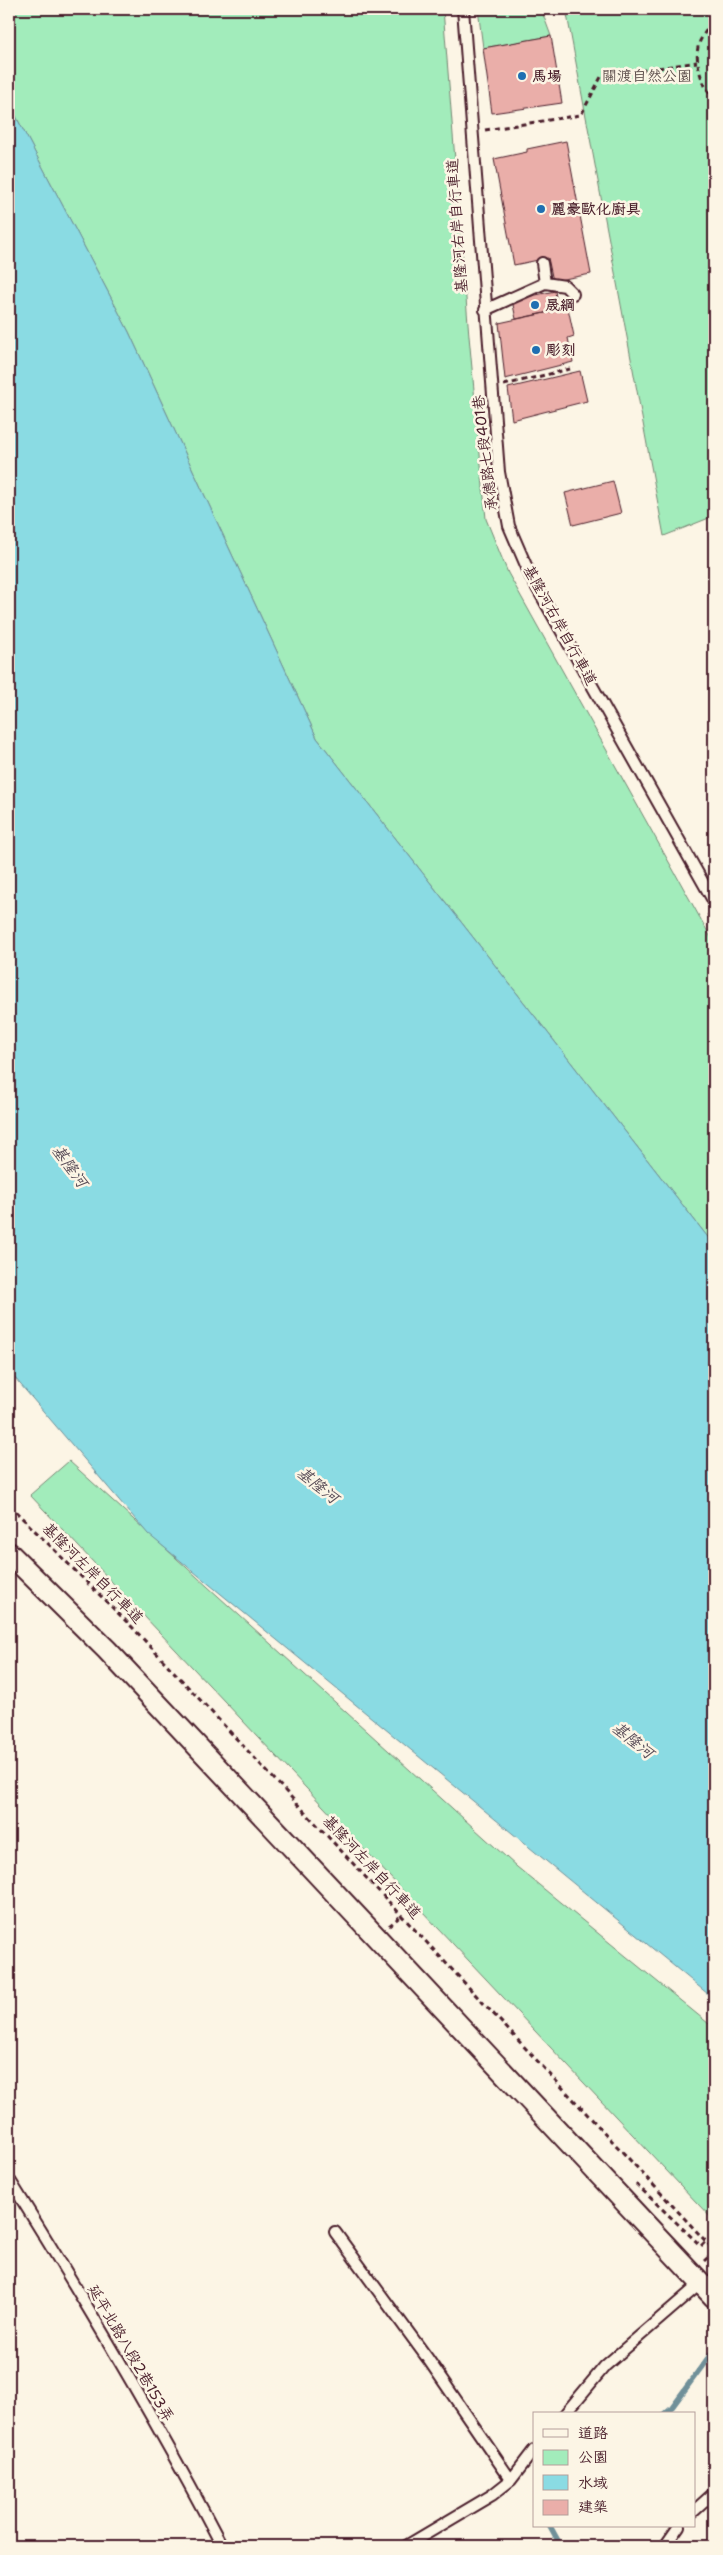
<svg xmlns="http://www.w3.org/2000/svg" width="723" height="2555" viewBox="0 0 723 2555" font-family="'Shantell Sans','LXGW WenKai TC',sans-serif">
	<rect width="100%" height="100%" fill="#fcf5e5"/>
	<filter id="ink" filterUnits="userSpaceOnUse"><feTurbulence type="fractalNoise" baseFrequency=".02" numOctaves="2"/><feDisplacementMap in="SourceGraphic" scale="10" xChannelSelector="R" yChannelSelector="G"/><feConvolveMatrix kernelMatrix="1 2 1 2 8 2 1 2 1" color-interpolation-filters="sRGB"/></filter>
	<g filter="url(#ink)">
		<!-- green -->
		<path fill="#a2ecbb" stroke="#768673" d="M9,9H443L469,336L486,519L508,573L714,943V1245L317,738L129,332L9,103Z
			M478,9H541L551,36L483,48Z
			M566,9H714V516L664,536Z
			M69,1461L517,1867L714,2028V2221L30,1495Z"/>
		<!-- water -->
		<path fill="#8adbe3" stroke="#709099" d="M9,103L129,332L317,738L714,1245V1999L148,1534L9,1371Z"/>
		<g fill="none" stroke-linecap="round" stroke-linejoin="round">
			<!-- stream -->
			<path stroke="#709099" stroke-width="5.5" d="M664,2414L672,2407L714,2350
				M550,2526L561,2546"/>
		</g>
		<!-- building -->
		<path fill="#eaaea9" stroke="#4a1f2b" d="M551,36L562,103L492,113L483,48Z
			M566,141L591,274L553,281L548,258L514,265L494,159L527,152V149Z
			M555,291L558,310L516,319L512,300Z
			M568,308L574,336L568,338L573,362L505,379L499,323Z
			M580,371L587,401L512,420L508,388Z
			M613,481L621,513L573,525L565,493Z"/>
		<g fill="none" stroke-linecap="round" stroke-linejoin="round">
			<defs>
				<path id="lane" d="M463,9L499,472L509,526L531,577L714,902
					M542,263L545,283
					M485,310L545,283L565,286L573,294
					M9,2179C84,2299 157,2421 222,2546
					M335,2232L428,2359L511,2480
					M565,2414L605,2366L701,2283
					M694,2511L714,2493
					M406,2546L492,2495L511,2480L534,2450
					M665,2546L679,2526"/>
				<path id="street" d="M9,1553L107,1650L714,2297"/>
			</defs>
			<!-- lane casing -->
			<use href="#lane" stroke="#4a1f2b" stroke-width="14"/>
			<!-- street casing -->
			<use href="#street" stroke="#4a1f2b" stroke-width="24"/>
			<!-- path -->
			<path stroke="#4a1f2b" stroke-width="3" stroke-dasharray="5 4" stroke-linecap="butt" d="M714,26L707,29C704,34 699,41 698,47C695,62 702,88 714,97
				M485,130L581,115L601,77L697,62
				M504,385L574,368
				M708,914L714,924
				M9,1505L133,1628L714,2250
				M389,1926L402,1915
				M636,2184L701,2246L706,2241
				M704,2261L714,2252"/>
			<!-- lane -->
			<use href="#lane" stroke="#fcf5e5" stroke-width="10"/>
			<!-- street -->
			<use href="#street" stroke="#fcf5e5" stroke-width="20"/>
		</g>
	</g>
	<!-- markers -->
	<g fill="#1f6fb2" stroke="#fcf5e5" stroke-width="2">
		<circle cx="522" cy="76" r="5"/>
		<circle cx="541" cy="209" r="5"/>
		<circle cx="535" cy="305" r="5"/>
		<circle cx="536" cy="350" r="5"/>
	</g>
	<g text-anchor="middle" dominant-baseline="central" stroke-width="5" stroke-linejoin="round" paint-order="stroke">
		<!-- poi labels -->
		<g font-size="15" font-weight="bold" fill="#4a1f2b" stroke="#fcf5e5" text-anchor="start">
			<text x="532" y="76">馬場</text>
			<text x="551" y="209">麗豪歐化廚具</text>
			<text x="545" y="305">晟綱</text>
			<text x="546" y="350">彫刻</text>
		</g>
		<!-- park labels -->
		<g font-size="15" fill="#60524f" stroke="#fcf5e5">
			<text x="647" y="76">關渡自然公園</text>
		</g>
		<!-- street labels -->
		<g font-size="15" fill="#4a1f2b" stroke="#fcf5e5">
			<text transform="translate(457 226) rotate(-94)">基隆河右岸自行車道</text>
			<text transform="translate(485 453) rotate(-97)">承德路七段401巷</text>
			<text transform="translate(560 625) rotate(61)">基隆河右岸自行車道</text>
			<text transform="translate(93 1573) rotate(45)">基隆河左岸自行車道</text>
			<text transform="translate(372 1867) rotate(47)">基隆河左岸自行車道</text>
			<text transform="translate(131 2353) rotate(60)">延平北路八段2巷153弄</text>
		</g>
		<!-- water labels -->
		<g font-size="16" font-style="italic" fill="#5a4e59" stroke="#fcf5e5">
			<text transform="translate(70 1166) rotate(54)">基隆河</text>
			<text transform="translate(318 1485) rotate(39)">基隆河</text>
			<text transform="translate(633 1740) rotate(39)">基隆河</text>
		</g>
	</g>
	<!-- margin -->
	<rect width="723" height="2555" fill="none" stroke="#fcf5e5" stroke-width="30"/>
	<rect x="15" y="15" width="693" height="2525" fill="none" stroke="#4a1f2b" stroke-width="2" filter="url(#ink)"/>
	<!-- legend -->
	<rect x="533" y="2412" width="162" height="115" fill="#fcf5e5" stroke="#b59f9b"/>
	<rect x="543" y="2429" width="25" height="8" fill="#fcf5e5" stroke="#b59f9b"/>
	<text x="578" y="2438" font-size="15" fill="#4a1f2b">道路</text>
	<rect x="543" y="2450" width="25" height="15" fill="#a2ecbb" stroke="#b59f9b"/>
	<text x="578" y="2462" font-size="15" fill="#4a1f2b">公園</text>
	<rect x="543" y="2475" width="25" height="15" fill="#8adbe3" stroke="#b59f9b"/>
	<text x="578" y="2488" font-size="15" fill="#4a1f2b">水域</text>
	<rect x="543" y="2500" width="25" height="15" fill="#eaaea9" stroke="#b59f9b"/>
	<text x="578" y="2512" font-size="15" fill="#4a1f2b">建築</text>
</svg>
